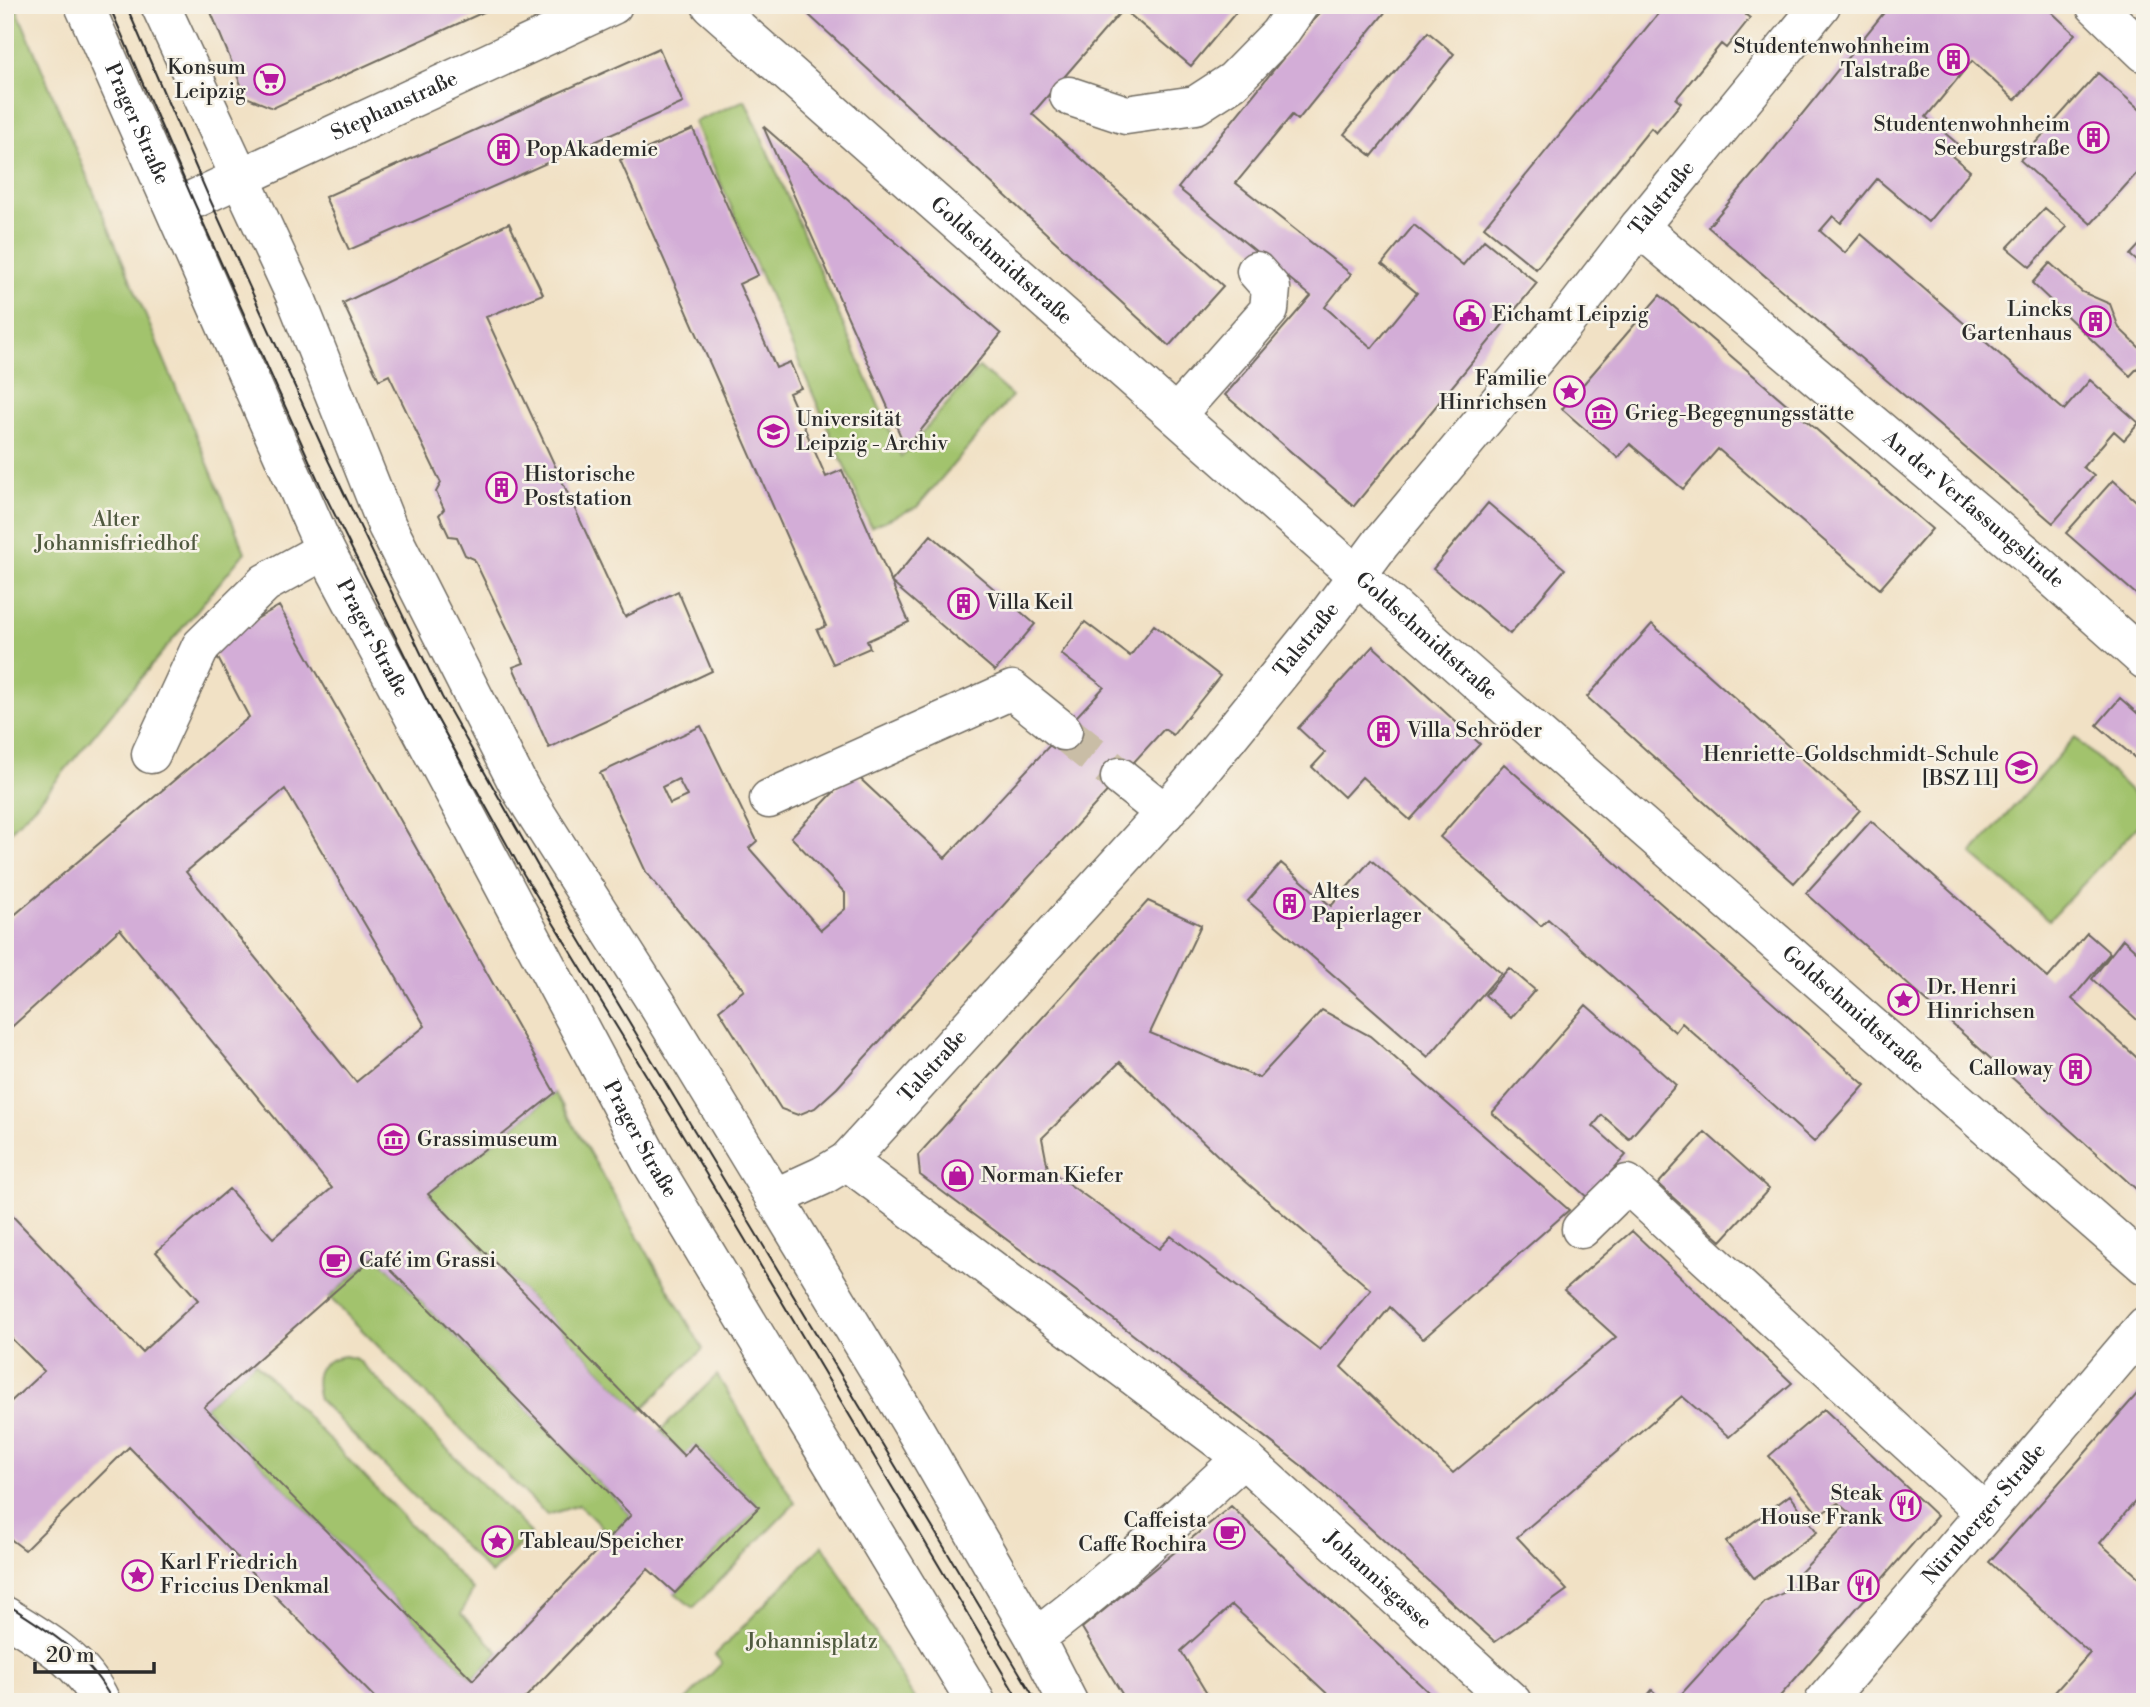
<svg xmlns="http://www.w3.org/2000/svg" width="2150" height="1707" viewBox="0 0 2150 1707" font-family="'Libre Bodoni',serif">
	<rect width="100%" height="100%" fill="#f7f3e8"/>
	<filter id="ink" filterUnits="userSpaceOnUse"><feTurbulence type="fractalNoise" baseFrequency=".0143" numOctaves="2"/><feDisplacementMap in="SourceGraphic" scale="14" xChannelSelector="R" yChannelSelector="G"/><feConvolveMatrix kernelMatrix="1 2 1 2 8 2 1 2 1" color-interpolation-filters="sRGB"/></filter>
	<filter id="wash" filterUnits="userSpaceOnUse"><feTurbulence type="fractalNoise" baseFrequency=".00686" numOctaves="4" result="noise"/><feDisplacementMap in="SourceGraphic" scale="28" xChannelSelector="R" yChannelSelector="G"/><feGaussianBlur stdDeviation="1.57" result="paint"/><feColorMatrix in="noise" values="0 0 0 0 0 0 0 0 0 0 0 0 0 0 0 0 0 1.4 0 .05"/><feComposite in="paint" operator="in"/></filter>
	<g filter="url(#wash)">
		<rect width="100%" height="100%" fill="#f1e1c5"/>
		<!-- green -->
		<path fill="#a2c36d" stroke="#66774c" stroke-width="2" d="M5,5H15L245,552L42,798L5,837Z
			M745,100L901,457L979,367L1012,396L917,507L871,527L694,122Z
			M2075,737L2142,802L2145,819L2049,920L1972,854Z
			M555,1093L703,1349L640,1411L428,1194Z
			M376,1255L631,1515L611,1536L579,1505L547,1515L329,1297Z
			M345,1356L357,1359L531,1533L491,1574L319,1400C312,1373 317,1361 345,1356Z
			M255,1362L473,1590L461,1614L499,1652L473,1680L204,1407Z
			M717,1375L795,1503L693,1608L675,1593L759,1507L695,1445L684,1456L660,1431Z
			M823,1545L916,1702H684L722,1663L715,1655Z"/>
		<g id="blocks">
			<!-- building -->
			<path fill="#d3add7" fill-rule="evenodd" d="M208,5H499L273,108L246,97Z
				M798,5H1242L1191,66L1123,9L1032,114L1223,286L1169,346Z
				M1326,5H1391L1298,120L1292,115L1236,183L1351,274L1325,307L1372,348L1417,293L1382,264L1414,225L1463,265L1484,240L1537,283L1354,506L1225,395L1311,296L1178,188Z
				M1665,5H1753L1746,15L1750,18L1726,48L1721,44L1676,99L1681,103L1656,133L1651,128L1536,269L1484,227Z
				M1890,5H2044L2075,34L2015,100L1972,61L1926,117L1960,146L1952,156L1970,171L1928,222L1877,179L1841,223L1833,216L1820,231L1845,253L1861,234L2064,410L2090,380L2139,423L2124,440L2114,431L2083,467L2094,476L2053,523L1708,227L1765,160Z
				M1428,32L1454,54L1372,156L1344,134Z
				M659,48L683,103L349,250L325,197Z
				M2098,73L2145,114V164L2091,224L2020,160Z
				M763,126L1001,334L906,448Z
				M693,129L758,275L739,284L776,368L790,362L801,388L789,393L826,477L842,470L909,622L867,641L870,648L833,664L817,630L826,626L620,160Z
				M2045,208L2067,227L2030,267L2007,248Z
				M509,223L543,294L486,317L625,617L678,591L712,671L549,748L513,667L524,663L474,559L465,555L457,537L449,536L439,515L444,509L436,492L441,483L389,375L379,380L343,303Z
				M2145,239V268L2130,255Z
				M2050,263L2082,292L2110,304L2119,328L2145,353V360L2130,376L2032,283Z
				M1660,295L1932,529L1880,589L1718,449L1683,489L1630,444L1618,458L1562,409Z
				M2113,480L2145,509V602L2066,533Z
				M1488,503L1565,569L1510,634L1433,569Z
				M931,535L1035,624L995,671L891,582Z
				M279,606L555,1093L428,1194L684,1456L694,1444L759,1507L675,1593L648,1569L524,1699L527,1702H379L129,1447L25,1550L5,1535V1407L44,1371L5,1332V1208L142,1352L198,1300L156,1252L193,1220L229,1189L273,1238L332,1188L120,929L5,1033V923L249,717L211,645ZM285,789L425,1026L356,1082L186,872ZM376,1255L631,1515L473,1680L204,1407Z
				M1085,622L1130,656L1154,625L1220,676L1173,735L1164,729L837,1088L815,1108L798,1115L781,1109L719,1010L744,990L646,872L600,773L701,726L757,841L749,848L821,930L845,909V893L791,837L853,772L945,858L1104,687L1061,654ZM678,779L687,796L670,804L662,787Z
				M1652,624L1860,810L1794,883L1587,697Z
				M1373,646L1480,744L1410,820L1362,777L1344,797L1312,767L1325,753L1298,728Z
				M2120,698L2145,720V747L2135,758L2097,725Z
				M1504,764L1865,1085L1814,1142L1682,1023L1675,1032L1548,919L1541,926L1440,837Z
				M1871,821L2048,978L2087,933L2110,953L2072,999L2145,1065V1197L1806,893Z
				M1371,860L1501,973L1428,1057L1248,901L1281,863L1331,906Z
				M1148,901L1201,925L1150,1033L1259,1078L1322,1010L1370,1036L1569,1210L1423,1339L1390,1307L1341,1367L1453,1473L1616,1337L1564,1290L1632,1231L1792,1383L1729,1437L1682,1396L1517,1537L1567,1590L1495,1642L1302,1466L1104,1312L920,1175L918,1155ZM1120,1062L1237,1174L1371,1290L1320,1350L1171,1236L1159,1249L1048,1169L1042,1138Z
				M2123,939L2145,959V1027L2092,979Z
				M1509,968L1535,990L1511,1018L1485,995Z
				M1586,1005L1676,1085L1629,1139L1602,1115L1593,1126L1626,1155L1588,1198L1492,1113Z
				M1705,1132L1769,1189L1721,1241L1658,1184Z
				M2145,1385V1490L2100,1543L2145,1583V1702H2046L2090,1653L1989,1562Z
				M1824,1409L1937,1516L1775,1702H1674L1765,1602L1809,1580L1801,1572L1854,1517L1838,1503L1819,1515L1769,1456Z
				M1790,1495L1817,1532L1754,1578L1726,1542Z
				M1231,1506L1282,1555L1439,1702H1336L1232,1605L1181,1651L1212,1702H1127L1082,1628Z
				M1652,1690L1664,1702H1642Z"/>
		</g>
	</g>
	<g filter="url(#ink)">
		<use href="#blocks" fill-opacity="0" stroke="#706b61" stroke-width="2"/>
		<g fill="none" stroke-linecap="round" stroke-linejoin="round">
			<!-- minor-tunnel -->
			<path stroke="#c9bda6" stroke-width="38" stroke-dasharray="38 19" stroke-linecap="butt" d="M1063,731L1120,777"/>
			<defs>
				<g id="minor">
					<path id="s1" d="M711,5L1488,691L2145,1265"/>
					<path d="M2095,5L2145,53"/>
					<path d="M1069,96L1126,115L1196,105L1233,81L1279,34L1299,5"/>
					<path id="s2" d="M175,208L613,5"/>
					<path id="s3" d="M1639,227L2031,558L2145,660"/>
					<path d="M1176,415L1269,310L1271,288L1256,271"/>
					<path d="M151,754L201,646L265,583L325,550"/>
					<path d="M1120,777L1165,813"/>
					<path d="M769,799L1012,690L1063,731"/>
					<path id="s4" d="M847,1161L1243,1458L1512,1702"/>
					<path id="s5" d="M774,1198L822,1176L847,1161L1187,788L1329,613L1381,543L1563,325L1639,227L1821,5"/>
					<path d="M1581,1229L1627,1184L1985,1513"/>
					<path d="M5,1616C41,1638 83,1661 101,1702"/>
					<path d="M1035,1638C1109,1584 1175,1519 1243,1458"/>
					<path id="s6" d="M1824,1702L2145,1326"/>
				</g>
				<g id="major">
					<path id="s7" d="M84,5L325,550L651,1162L976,1702"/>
					<path d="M160,5L294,293L387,526L521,790L659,1007L911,1423L1035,1638L1068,1702"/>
				</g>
			</defs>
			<!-- minor casing -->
			<use href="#minor" stroke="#706b61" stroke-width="41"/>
			<!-- major casing -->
			<use href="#major" stroke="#706b61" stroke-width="41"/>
			<!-- minor -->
			<use href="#minor" stroke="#fff" stroke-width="38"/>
			<!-- major -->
			<use href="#major" stroke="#fff" stroke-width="38"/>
			<!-- tram -->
			<path stroke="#2b2b2b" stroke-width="2" d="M109,5L193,200L322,489L428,702L524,875L687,1142L1020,1702
				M126,5L207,193L329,462L442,697L574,930L1037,1702
				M5,1603C48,1630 89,1655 113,1702"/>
		</g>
	</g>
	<!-- icons -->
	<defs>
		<symbol id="building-ring" viewBox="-11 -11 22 22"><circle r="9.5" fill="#f7f3e8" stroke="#b5179e" stroke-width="1.5"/><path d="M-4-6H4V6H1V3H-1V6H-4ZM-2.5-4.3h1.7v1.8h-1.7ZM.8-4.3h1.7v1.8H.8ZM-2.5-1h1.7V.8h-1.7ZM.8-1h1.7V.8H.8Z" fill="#b5179e"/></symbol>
		<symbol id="supermarket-ring" viewBox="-11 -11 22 22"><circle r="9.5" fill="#f7f3e8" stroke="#b5179e" stroke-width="1.5"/><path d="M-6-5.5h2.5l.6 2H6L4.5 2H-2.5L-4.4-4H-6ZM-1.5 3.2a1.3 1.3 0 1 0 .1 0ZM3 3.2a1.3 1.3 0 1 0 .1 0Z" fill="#b5179e"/></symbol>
		<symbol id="civic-ring" viewBox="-11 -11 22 22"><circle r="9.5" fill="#f7f3e8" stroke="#b5179e" stroke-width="1.5"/><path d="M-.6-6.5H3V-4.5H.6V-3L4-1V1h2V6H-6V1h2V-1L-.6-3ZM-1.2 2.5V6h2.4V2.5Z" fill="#b5179e"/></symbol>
		<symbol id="sight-ring" viewBox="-11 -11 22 22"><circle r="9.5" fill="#f7f3e8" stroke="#b5179e" stroke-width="1.5"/><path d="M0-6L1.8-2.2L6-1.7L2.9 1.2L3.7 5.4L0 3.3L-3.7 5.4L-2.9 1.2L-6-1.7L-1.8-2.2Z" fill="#b5179e"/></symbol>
		<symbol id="museum-ring" viewBox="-11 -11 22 22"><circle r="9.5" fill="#f7f3e8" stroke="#b5179e" stroke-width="1.5"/><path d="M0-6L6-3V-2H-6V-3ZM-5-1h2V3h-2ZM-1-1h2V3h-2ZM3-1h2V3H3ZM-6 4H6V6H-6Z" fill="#b5179e"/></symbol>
		<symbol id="university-ring" viewBox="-11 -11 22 22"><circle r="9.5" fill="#f7f3e8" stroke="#b5179e" stroke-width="1.5"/><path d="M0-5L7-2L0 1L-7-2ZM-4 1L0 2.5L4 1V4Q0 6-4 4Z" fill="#b5179e"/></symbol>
		<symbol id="school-ring" viewBox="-11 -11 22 22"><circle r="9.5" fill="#f7f3e8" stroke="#b5179e" stroke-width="1.5"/><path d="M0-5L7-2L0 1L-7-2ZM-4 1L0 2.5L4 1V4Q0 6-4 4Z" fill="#b5179e"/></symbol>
		<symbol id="shop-ring" viewBox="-11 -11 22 22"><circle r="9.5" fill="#f7f3e8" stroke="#b5179e" stroke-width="1.5"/><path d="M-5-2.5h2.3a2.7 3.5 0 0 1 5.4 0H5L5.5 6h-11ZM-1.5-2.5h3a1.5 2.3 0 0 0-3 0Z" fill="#b5179e"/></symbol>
		<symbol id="cafe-ring" viewBox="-11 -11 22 22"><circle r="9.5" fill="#f7f3e8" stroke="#b5179e" stroke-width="1.5"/><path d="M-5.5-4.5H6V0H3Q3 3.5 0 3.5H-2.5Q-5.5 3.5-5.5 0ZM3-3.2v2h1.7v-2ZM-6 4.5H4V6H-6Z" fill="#b5179e"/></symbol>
		<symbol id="restaurant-ring" viewBox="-11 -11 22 22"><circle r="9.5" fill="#f7f3e8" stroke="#b5179e" stroke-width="1.5"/><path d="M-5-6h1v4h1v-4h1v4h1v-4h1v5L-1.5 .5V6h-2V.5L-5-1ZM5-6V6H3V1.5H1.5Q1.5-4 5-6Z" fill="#b5179e"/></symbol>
	</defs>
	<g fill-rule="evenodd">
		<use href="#building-ring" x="1936" y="42" width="35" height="35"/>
		<use href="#supermarket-ring" x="252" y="62" width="35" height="35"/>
		<use href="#building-ring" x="2076" y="120" width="35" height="35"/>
		<use href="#building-ring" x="486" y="132" width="35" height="35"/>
		<use href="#civic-ring" x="1452" y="298" width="35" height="35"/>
		<use href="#building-ring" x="2078" y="304" width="35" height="35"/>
		<use href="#sight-ring" x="1552" y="374" width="35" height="35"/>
		<use href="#museum-ring" x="1584" y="396" width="35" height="35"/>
		<use href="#university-ring" x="756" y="414" width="35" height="35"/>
		<use href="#building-ring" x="484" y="470" width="35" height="35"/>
		<use href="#building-ring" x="946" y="586" width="35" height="35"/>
		<use href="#building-ring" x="1366" y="714" width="35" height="35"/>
		<use href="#school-ring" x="2004" y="750" width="35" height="35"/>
		<use href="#building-ring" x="1272" y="886" width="35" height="35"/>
		<use href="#sight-ring" x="1886" y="982" width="35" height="35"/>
		<use href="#building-ring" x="2058" y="1052" width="35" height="35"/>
		<use href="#museum-ring" x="376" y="1122" width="35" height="35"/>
		<use href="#shop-ring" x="940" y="1158" width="35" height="35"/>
		<use href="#cafe-ring" x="318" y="1244" width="35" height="35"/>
		<use href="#restaurant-ring" x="1888" y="1488" width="35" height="35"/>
		<use href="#cafe-ring" x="1212" y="1516" width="35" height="35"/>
		<use href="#sight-ring" x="480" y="1524" width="35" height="35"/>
		<use href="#sight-ring" x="120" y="1558" width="35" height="35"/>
		<use href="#restaurant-ring" x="1846" y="1568" width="35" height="35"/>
	</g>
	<g text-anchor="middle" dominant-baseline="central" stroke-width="5" stroke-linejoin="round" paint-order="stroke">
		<!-- poi labels -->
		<g font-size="21" fill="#2b2b2b" stroke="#f7f3e8" text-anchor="start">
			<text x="1930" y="47" text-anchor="end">Studentenwohnheim<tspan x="1930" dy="24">Talstraße</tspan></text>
			<text x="246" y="68" text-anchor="end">Konsum<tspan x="246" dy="24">Leipzig</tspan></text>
			<text x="2070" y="125" text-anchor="end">Studentenwohnheim<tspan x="2070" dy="24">Seeburgstraße</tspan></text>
			<text x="526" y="150">PopAkademie</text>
			<text x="2072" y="310" text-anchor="end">Lincks<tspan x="2072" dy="24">Gartenhaus</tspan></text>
			<text x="1492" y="315">Eichamt Leipzig</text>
			<text x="1547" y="379" text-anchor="end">Familie<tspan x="1547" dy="24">Hinrichsen</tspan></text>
			<text x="1625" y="414">Grieg-Begegnungsstätte</text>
			<text x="796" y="420">Universität<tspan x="796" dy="24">Leipzig - Archiv</tspan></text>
			<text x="524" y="475">Historische<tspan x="524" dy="24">Poststation</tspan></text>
			<text x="986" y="603">Villa Keil</text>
			<text x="1407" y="731">Villa Schröder</text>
			<text x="1999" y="755" text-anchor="end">Henriette-Goldschmidt-Schule<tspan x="1999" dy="24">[BSZ 11]</tspan></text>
			<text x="1312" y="892">Altes<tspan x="1312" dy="24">Papierlager</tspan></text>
			<text x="1927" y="988">Dr. Henri<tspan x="1927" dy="24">Hinrichsen</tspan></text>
			<text x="2053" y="1069" text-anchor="end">Calloway</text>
			<text x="417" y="1140">Grassimuseum</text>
			<text x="981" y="1176">Norman Kiefer</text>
			<text x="359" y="1261">Café im Grassi</text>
			<text x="1882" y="1494" text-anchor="end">Steak<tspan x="1882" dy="24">House Frank</tspan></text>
			<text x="1207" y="1521" text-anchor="end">Caffeista<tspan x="1207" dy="24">Caffe Rochira</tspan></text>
			<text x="520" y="1542">Tableau/Speicher</text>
			<text x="160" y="1563">Karl Friedrich<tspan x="160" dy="24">Friccius Denkmal</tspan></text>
			<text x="1840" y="1585" text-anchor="end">11Bar</text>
		</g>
		<!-- street labels -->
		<g font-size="21" fill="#2b2b2b" stroke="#f7f3e8">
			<text stroke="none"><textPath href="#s2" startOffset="242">Stephanstraße</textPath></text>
			<text stroke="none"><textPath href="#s7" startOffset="130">Prager Straße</textPath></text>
			<text stroke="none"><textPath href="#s5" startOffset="1344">Talstraße</textPath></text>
			<text stroke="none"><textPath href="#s1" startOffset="387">Goldschmidtstraße</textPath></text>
			<text stroke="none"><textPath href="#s3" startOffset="438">An der Verfassungslinde</textPath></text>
			<text stroke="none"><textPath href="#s1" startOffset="954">Goldschmidtstraße</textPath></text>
			<text stroke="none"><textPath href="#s7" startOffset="696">Prager Straße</textPath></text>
			<text stroke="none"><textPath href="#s5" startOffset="777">Talstraße</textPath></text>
			<text stroke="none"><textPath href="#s1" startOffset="1521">Goldschmidtstraße</textPath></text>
			<text stroke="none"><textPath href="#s5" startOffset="210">Talstraße</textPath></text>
			<text stroke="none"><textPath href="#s7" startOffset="1264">Prager Straße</textPath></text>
			<text stroke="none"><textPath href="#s6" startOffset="247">Nürnberger Straße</textPath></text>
			<text stroke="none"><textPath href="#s4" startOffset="677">Johannisgasse</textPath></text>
		</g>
		<!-- park labels -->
		<g font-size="21" fill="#4f593f" stroke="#f7f3e8">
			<text x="116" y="520">Alter<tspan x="116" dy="24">Johannisfriedhof</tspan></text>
			<text x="812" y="1642">Johannisplatz</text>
		</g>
	</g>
	<!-- margin -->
	<rect width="2150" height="1707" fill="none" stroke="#f7f3e8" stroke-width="28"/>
	<!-- scale -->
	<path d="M35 1662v10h119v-10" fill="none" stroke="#2b2b2b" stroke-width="3.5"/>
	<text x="46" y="1662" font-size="21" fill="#2b2b2b" stroke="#f7f3e8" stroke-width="5" paint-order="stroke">20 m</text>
</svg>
